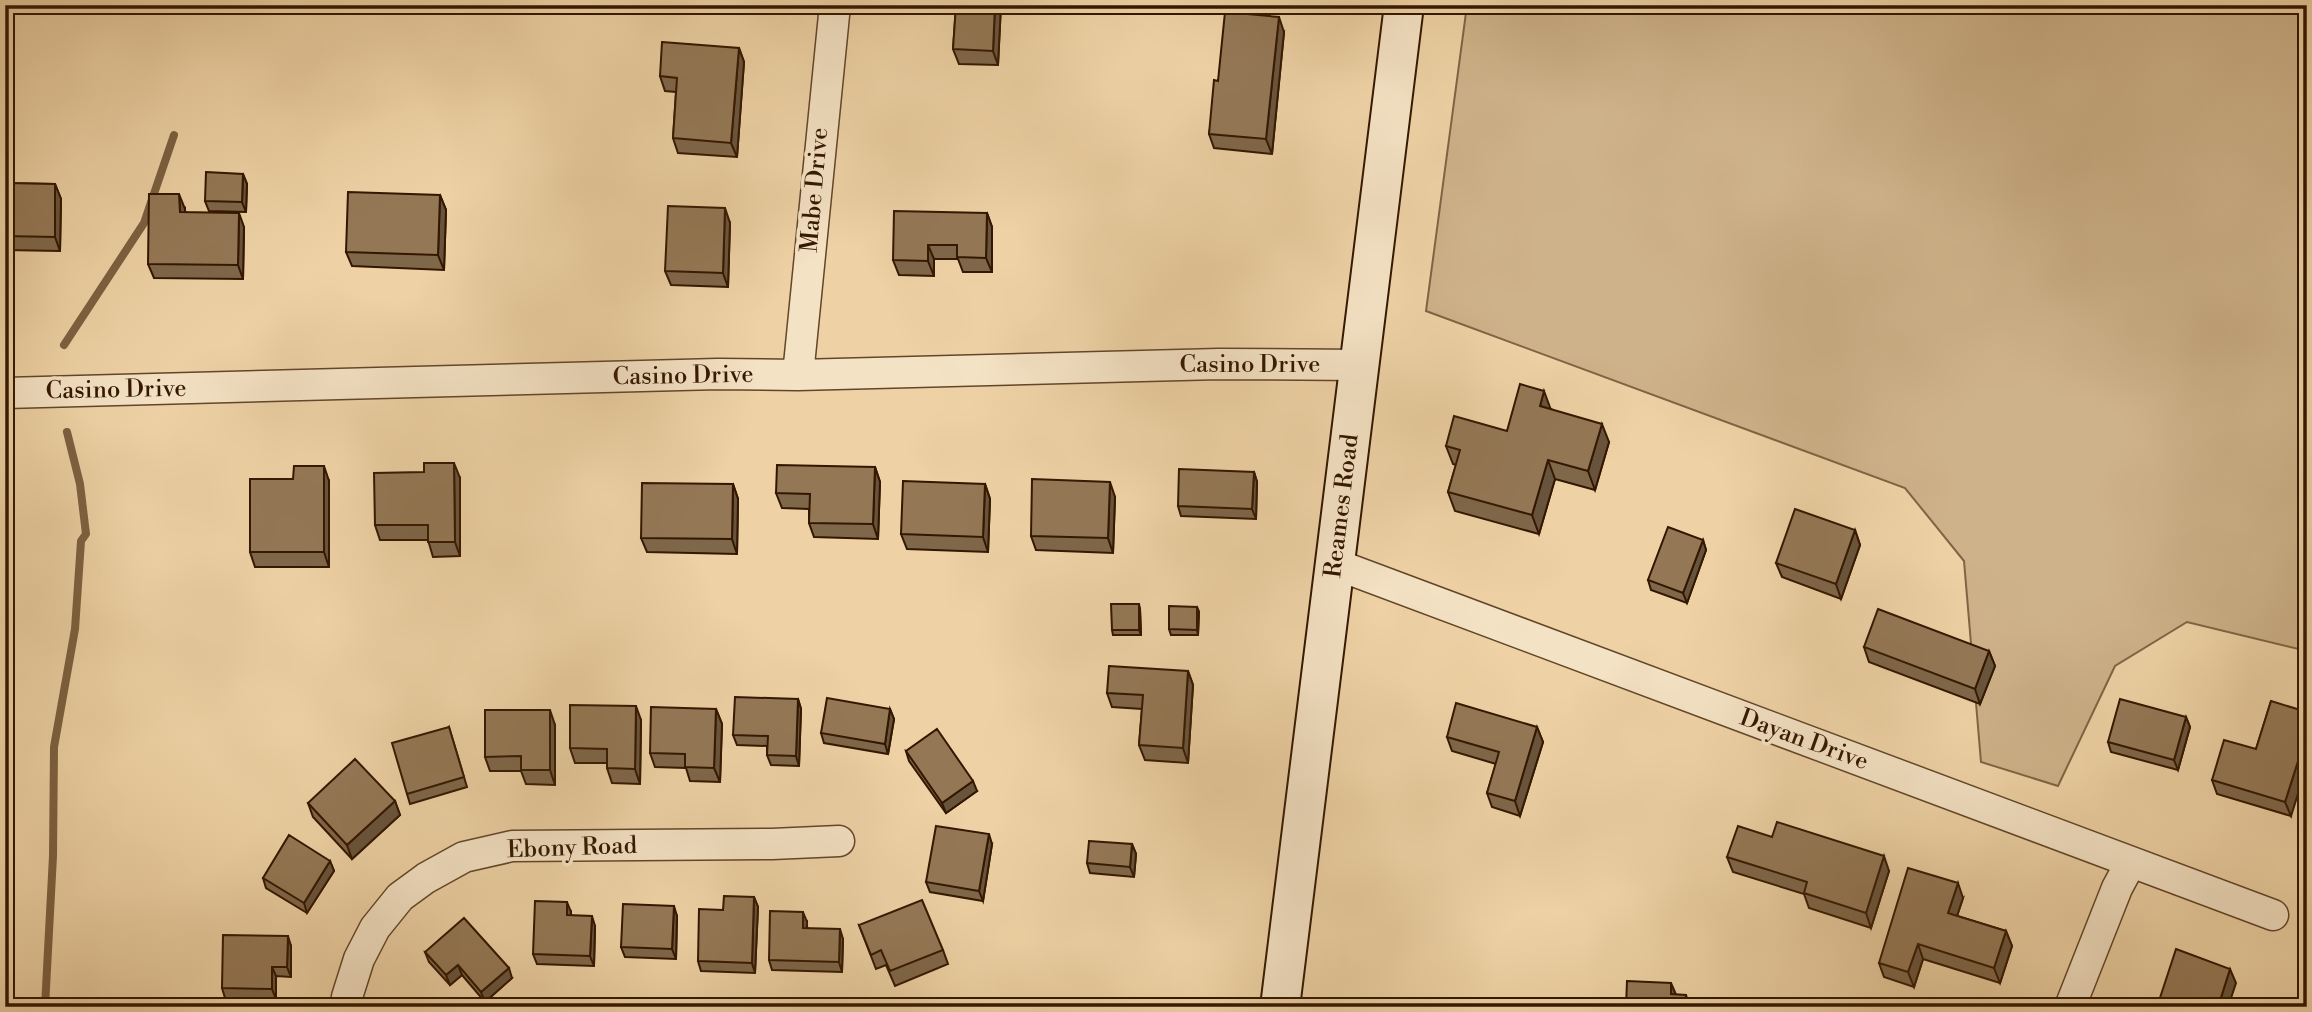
<svg xmlns="http://www.w3.org/2000/svg" width="2312" height="1012" viewBox="0 0 2312 1012" font-family="'Libre Bodoni',serif">
	<rect width="100%" height="100%" fill="#eed2a5"/>
	<filter id="stains"><feTurbulence type="fractalNoise" baseFrequency=".00286" numOctaves="4"/><feColorMatrix values="0 0 0 0 .2 0 0 0 0 .09 0 0 0 0 .02 0 0 0 .5 -.17"/></filter>
	<radialGradient id="worn" r=".72"><stop offset=".6" stop-color="#630" stop-opacity="0"/><stop offset="1" stop-color="#630" stop-opacity=".3"/></radialGradient>
	<!-- green -->
	<path fill="#ceb289" stroke="#806444" stroke-width="2" d="M1467,5H2307V651L2187,622L2115,666L2058,786L1981,762L1964,561L1905,488L1426,311Z"/>
	<g fill="none" stroke-linecap="round" stroke-linejoin="round">
		<!-- stream -->
		<path stroke="#7d6141" stroke-width="8" d="M64,345L144,223L174,135
			M45,1007L53,856L54,747L75,629L81,541L86,534L80,484L67,432"/>
		<defs>
			<path id="street" d="M798,375L835,5
				M5,393L718,374L798,375L1219,364L1361,365
				M1335,564L2273,915
				M346,1007L347,997L359,959L375,928L400,897L426,878L464,857L512,846L772,844L839,841
				M2070,1007L2117,888L2131,862"/>
			<path id="secondary" d="M1280,1007L1404,5"/>
		</defs>
		<!-- street casing -->
		<use href="#street" stroke="#624629" stroke-width="33"/>
		<!-- secondary casing -->
		<use href="#secondary" stroke="#331700" stroke-width="42"/>
		<!-- street -->
		<use href="#street" stroke="#f4e2c4" stroke-width="30"/>
		<!-- secondary -->
		<use href="#secondary" stroke="#f4e2c4" stroke-width="38"/>
	</g>
	<!-- wall -->
	<path fill="#7f674a" stroke="#331700" stroke-width="2" d="M311,5H352L351,12L311,7Z
		M518,5H559V14L520,12Z
		M956,5H1001L998,65L959,64L953,49Z
		M1284,32L1272,154L1214,148L1209,134L1218,81Z
		M739,48L744,62L737,157L678,153L673,138L676,92L665,91L660,76Z
		M243,174L247,184L246,212L209,211L205,201Z
		M5,183L55,184L61,199L60,251L5,250Z
		M440,195L446,210L444,270L352,266L346,252Z
		M185,209V212L244,227L243,279L154,278L148,264Z
		M987,213L992,227V272H963L958,259H934V276L899,275L893,260Z
		M730,223L728,287L671,285L665,271Z
		M1551,409L1609,442L1595,490L1555,479L1539,534L1455,511L1448,492L1456,465L1453,464L1446,446L1507,431Z
		M875,467L880,482L878,539L814,537L809,523V509L782,508L776,493Z
		M1254,472L1257,482L1256,519L1181,516L1178,506Z
		M460,478V556L433,557L428,540H380L375,525Z
		M329,481V567H255L250,552Z
		M733,484L738,499L737,554L647,552L641,538Z
		M985,484L990,499L988,552L907,549L901,534Z
		M1115,497L1113,553L1036,550L1031,536Z
		M1855,530L1860,545L1841,599L1782,577L1776,563Z
		M1703,540L1706,550L1687,603L1651,590L1648,580Z
		M1197,607L1199,612L1198,635H1171L1169,629Z
		M1140,609L1141,635H1113L1112,630Z
		M1864,647L1989,651L1995,666L1980,704L1869,662Z
		M1188,671L1193,685L1188,763L1145,760L1139,745L1142,709L1112,707L1107,693Z
		M798,699L801,709L799,766L771,765L767,755V746L737,745L733,735Z
		M2271,701L2291,816L2217,794L2212,780L2256,749Z
		M716,709L722,724L720,782L690,781L686,768L655,767L650,753Z
		M890,709L894,719L888,754L824,743L821,733Z
		M2186,717L2190,727L2178,770L2111,752L2108,742Z
		M641,720L640,784L612,783L607,768V763H575L570,748Z
		M555,725V785L526,784L521,771H490L485,757Z
		M449,727L467,787L410,804L407,794Z
		M1537,727L1543,742L1520,816L1492,807L1487,793L1496,764L1452,751L1447,737Z
		M906,751L977,791L946,813L909,761Z
		M395,801L400,815L352,859L313,817L308,803Z
		M1772,837L1889,871L1871,928L1809,908L1804,894L1733,872L1727,857Z
		M992,844L983,901L930,892L926,882Z
		M1132,844L1136,854L1134,877L1090,873L1087,863Z
		M330,861L334,871L307,913L266,888L263,878Z
		M754,897L758,907L755,973L701,971L698,961L723,910Z
		M1963,898L1957,916L2006,931L2012,946L2000,983L1923,959L1914,987L1884,977L1879,963Z
		M571,912V915L595,926L594,966L537,964L533,954Z
		M677,916L676,959L625,957L621,947Z
		M807,922V928L843,939L842,972L772,970L769,960Z
		M859,925L943,950L948,964L895,986L886,965L876,969Z
		M291,946V977L276,976V999L225,998L222,988Z
		M425,952L512,978L485,1002L462,975L450,985L429,962Z"/>
	<!-- shaded-wall -->
	<path fill="#68543c" stroke="#331700" stroke-width="2" d="M995,5H1001L998,65L993,51Z
		M1279,17L1284,32L1272,154L1266,139Z
		M739,48L744,62L737,157L731,143Z
		M243,174L247,184L246,212L242,202Z
		M55,184L61,199L60,251L55,237Z
		M179,194L185,209V226L180,212Z
		M440,195L446,210L444,270L438,255Z
		M725,208L730,223L728,287L723,273Z
		M239,213L244,227L243,279L238,265Z
		M987,213L992,227V272L986,258Z
		M928,245L934,259V276L928,261Z
		M1544,391L1551,410L1540,406Z
		M1602,424L1609,442L1595,490L1588,471Z
		M1548,460L1555,479L1539,534L1532,515Z
		M454,463L460,478V556L455,542Z
		M324,466L329,481V567L324,552Z
		M875,467L880,482L878,539L873,524Z
		M1254,472L1257,482L1256,519L1252,509Z
		M1110,482L1115,497L1113,553L1108,538Z
		M733,484L738,499L737,554L732,539Z
		M985,484L990,499L988,552L983,537Z
		M1855,530L1860,545L1841,599L1836,584Z
		M1703,540L1706,550L1687,603L1683,593Z
		M1139,604L1140,609L1141,635L1139,630Z
		M1197,607L1199,612L1198,635L1197,630Z
		M1989,651L1995,666L1980,704L1975,689Z
		M1188,671L1193,685L1188,763L1183,748Z
		M798,699L801,709L799,766L796,756Z
		M636,706L641,720L640,784L635,769Z
		M716,709L722,724L720,782L714,768Z
		M890,709L894,719L888,754L885,744Z
		M550,710L555,725V785L550,770Z
		M2186,717L2190,727L2178,770L2174,760Z
		M1537,727L1543,742L1520,816L1515,801Z
		M2307,733V765L2291,816L2285,802Z
		M973,781L977,791L946,813L942,803Z
		M395,801L400,815L352,859L347,845Z
		M989,834L992,844L983,901L979,891Z
		M1132,844L1136,854L1134,877L1130,867Z
		M1884,856L1889,871L1871,928L1866,913Z
		M330,861L334,871L307,913L304,903Z
		M1958,883L1963,898L1953,928L1948,913Z
		M754,897L758,907L755,973L752,963Z
		M567,902L571,912L570,925L567,915Z
		M674,906L677,916L676,959L672,949Z
		M803,912L807,922L806,938L803,928Z
		M592,916L595,926L594,966L590,956Z
		M840,929L843,939L842,972L839,962Z
		M2006,931L2012,946L2000,983L1994,968Z
		M288,936L291,946V977L287,967Z
		M1918,944L1923,959L1914,987L1908,972Z
		M458,965L462,975L450,985L446,975Z
		M272,967L276,976V999L272,989Z
		M509,968L512,978L485,1002L481,992Z
		M2230,969L2236,983L2228,1007H2218Z
		M1671,983L1677,997L1671,994Z
		M1686,995L1690,1007H1685Z"/>
	<!-- building -->
	<path fill="#947856" stroke="#331700" stroke-width="2" d="M956,5H995L993,51L953,49Z
		M1225,12L1279,17L1266,139L1209,134L1214,80L1218,81Z
		M662,42L739,48L731,143L673,138L677,78L660,76Z
		M206,172L243,174L242,202L205,201Z
		M5,183L55,184V237L5,236Z
		M348,192L440,195L438,255L346,252Z
		M149,194H179L180,212L239,213L238,265L148,264Z
		M668,206L725,208L723,273L665,271Z
		M894,211L987,213L986,258L957,257V245H928V261L893,260Z
		M1520,384L1544,391L1540,406L1602,424L1588,471L1548,460L1532,515L1448,492L1460,450L1446,446L1454,416L1507,431Z
		M424,463H454L455,542H428V525H375L374,473L424,472Z
		M777,465L875,467L873,524L809,523L810,494L776,493Z
		M294,466H324V552H250V479H293Z
		M1179,469L1254,472L1252,509L1178,506Z
		M1032,479L1110,482L1108,538L1031,536Z
		M903,481L985,484L983,537L901,534Z
		M642,483L733,484L732,539L641,538Z
		M1795,509L1855,530L1836,584L1776,563Z
		M1668,527L1703,540L1683,593L1648,580Z
		M1111,604H1139V630H1112Z
		M1169,606L1197,607V630L1169,629Z
		M1878,609L1989,651L1975,689L1864,647Z
		M1109,666L1188,671L1183,748L1139,745L1143,695L1107,693Z
		M735,697L798,699L796,756L767,755L768,736L733,735Z
		M827,698L890,709L885,744L821,733Z
		M2120,699L2186,717L2174,760L2108,742Z
		M2271,701L2307,712V733L2285,802L2212,780L2224,740L2256,749Z
		M1456,703L1537,727L1515,801L1487,793L1499,752L1447,737Z
		M570,705L636,706L635,769L607,768V749L570,748Z
		M651,707L716,709L714,768L685,767V754L650,753Z
		M485,710H550V770H521V756L485,757Z
		M449,727L464,777L407,794L392,743Z
		M937,729L973,781L942,803L906,751Z
		M355,759L395,801L347,845L308,803Z
		M1777,822L1884,856L1866,913L1804,893L1807,882L1727,857L1738,826L1772,837Z
		M936,826L989,834L979,891L926,882Z
		M289,835L330,861L304,903L263,878Z
		M1089,841L1132,844L1130,867L1087,863Z
		M1908,868L1958,883L1948,913L2006,931L1994,968L1918,944L1908,972L1879,963Z
		M724,896L754,897L752,963L698,961L699,909L723,910Z
		M922,900L943,950L890,971L881,950L871,955L859,925Z
		M535,901L567,902V915L592,916L590,956L533,954Z
		M623,904L674,906L672,949L621,947Z
		M770,911L803,912V928L840,929L839,962L769,960Z
		M464,918L509,968L481,992L458,965L446,975L425,952Z
		M223,935L288,936L287,967H272V989L222,988Z
		M2176,949L2230,969L2218,1007H2157Z
		M1627,981L1671,983V994L1686,995L1685,1007H1626Z
		M2273,999L2295,1007H2270Z"/>
	<g text-anchor="middle" dominant-baseline="central" stroke-width="7" stroke-linejoin="round" paint-order="stroke">
		<!-- street labels -->
		<g font-size="24" fill="#331700" stroke="#f4e2c4">
			<text transform="translate(815 190) rotate(-85)">Mabe Drive</text>
			<text x="1250" y="365">Casino Drive</text>
			<text transform="translate(683 376) rotate(-1)">Casino Drive</text>
			<text transform="translate(116 390) rotate(-1)">Casino Drive</text>
			<text transform="translate(1342 506) rotate(-83)">Reames Road</text>
			<text transform="translate(1804 740) rotate(20)">Dayan Drive</text>
			<text transform="translate(572 848) rotate(-2)">Ebony Road</text>
		</g>
	</g>
	<!-- margin -->
	<rect width="2312" height="1012" fill="none" stroke="#eed2a5" stroke-width="28"/>
	<rect x="7" y="7" width="2298" height="998" fill="none" stroke="#331700" stroke-width="3.5"/>
	<rect x="14" y="14" width="2284" height="984" fill="none" stroke="#331700" stroke-width="2"/>
	<rect width="100%" height="100%" filter="url(#stains)"/>
	<rect width="100%" height="100%" fill="url(#worn)"/>
</svg>
